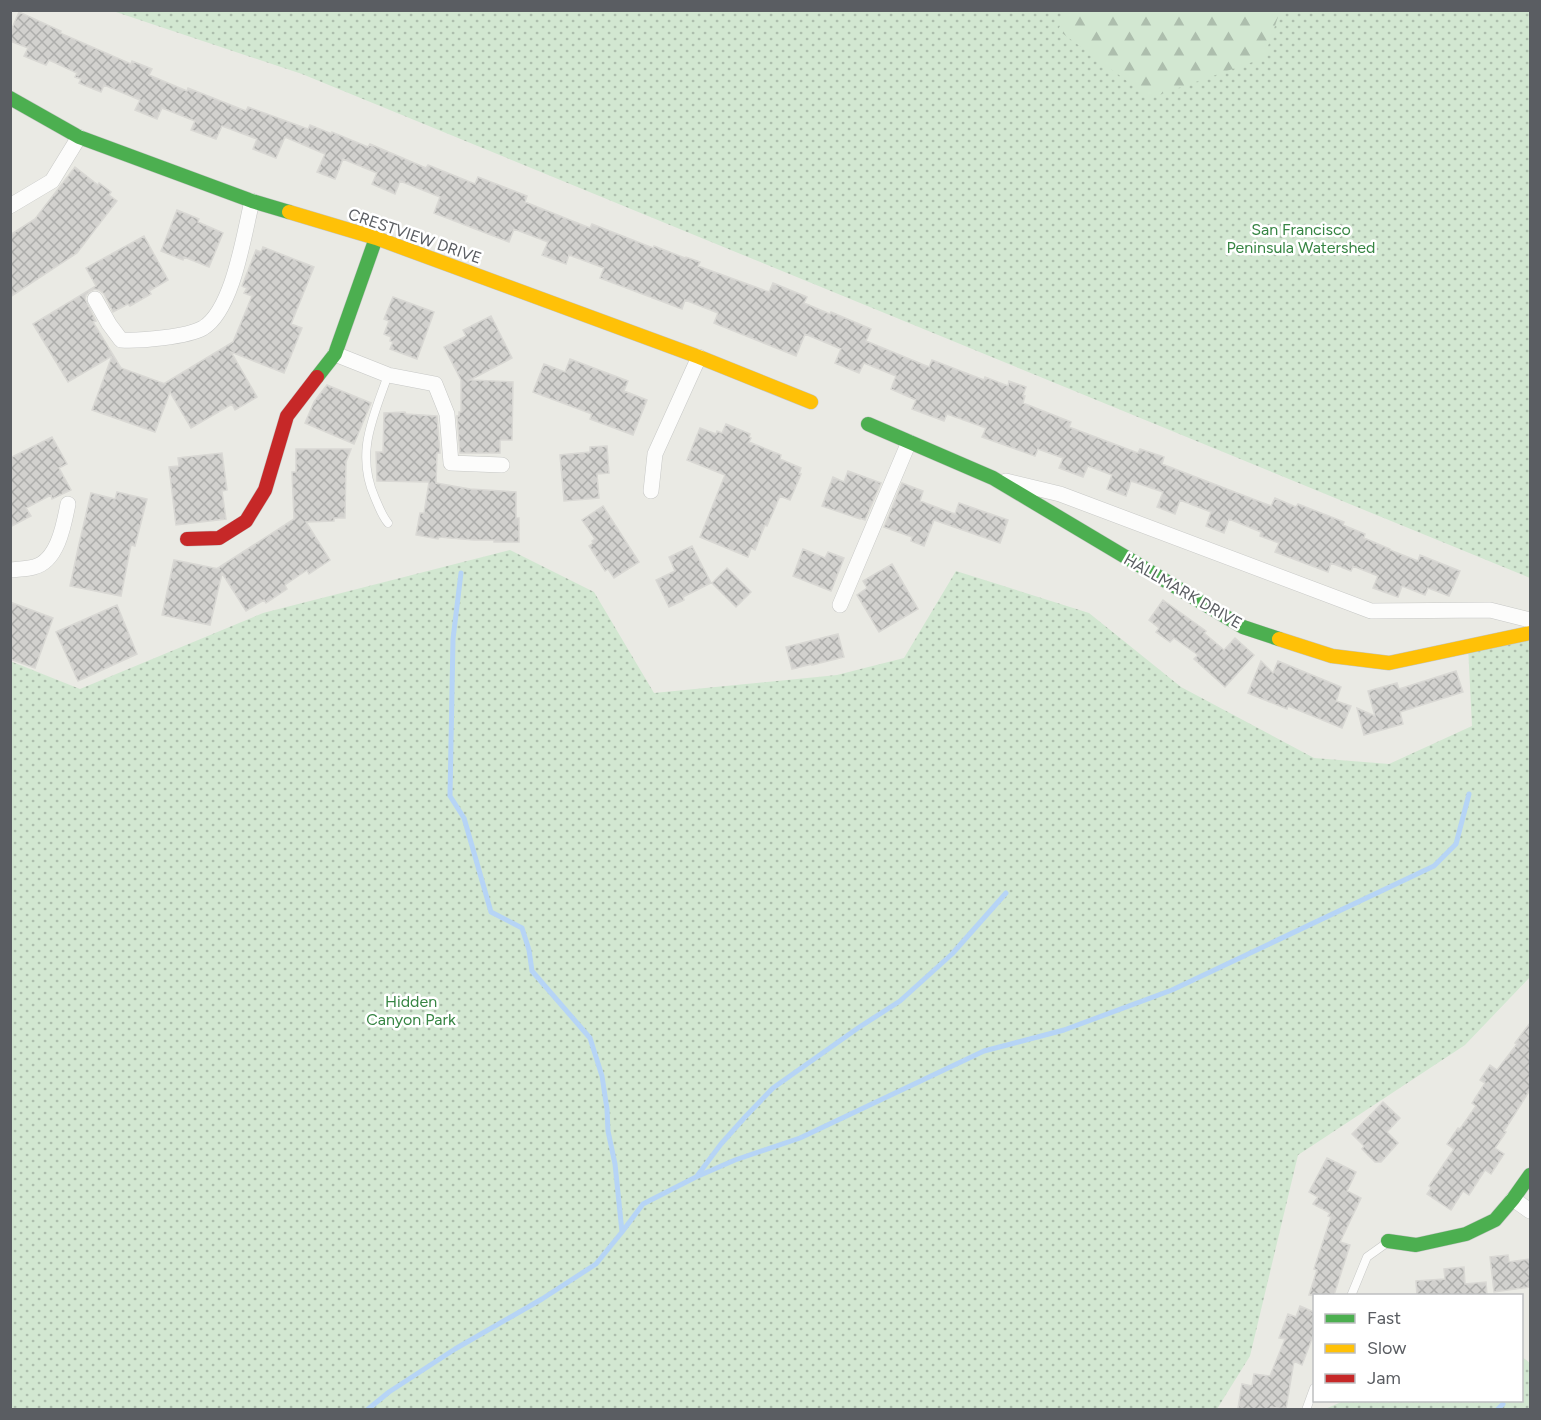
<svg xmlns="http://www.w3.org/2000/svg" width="1541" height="1420" viewBox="0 0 1541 1420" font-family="Figtree,sans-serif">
	<defs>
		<pattern id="grass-dots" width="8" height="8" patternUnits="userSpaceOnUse" patternTransform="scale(1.5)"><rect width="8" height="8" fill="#d2e7d1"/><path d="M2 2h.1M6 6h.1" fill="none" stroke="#adbead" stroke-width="1.8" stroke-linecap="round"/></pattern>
		<pattern id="forest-firs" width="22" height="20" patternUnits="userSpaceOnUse" patternTransform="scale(1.5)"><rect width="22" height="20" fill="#d2e7d1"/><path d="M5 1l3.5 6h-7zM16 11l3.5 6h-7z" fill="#adbead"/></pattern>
		<pattern id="building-cross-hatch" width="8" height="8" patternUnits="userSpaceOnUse" patternTransform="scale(1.5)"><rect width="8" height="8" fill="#d2d1ce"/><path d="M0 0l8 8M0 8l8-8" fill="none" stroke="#adadab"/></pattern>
	</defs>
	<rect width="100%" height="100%" fill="#eaeae4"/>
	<!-- grass -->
	<path fill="url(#grass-dots)" d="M113,11H1530V578L302,74Z
		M510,550L594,592L654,693L837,675L904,658L956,571L1089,613L1181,687L1314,758L1389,764L1472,726L1468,646L1530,633V977L1465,1045L1298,1155L1250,1356L1217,1409H11L10,661L80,689L263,613Z
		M1522,1357L1530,1363V1409H1325L1346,1400H1522Z"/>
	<!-- forest -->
	<path fill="url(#forest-firs)" d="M1067,11V10L1280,11L1264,58L1150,98L1058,30Z"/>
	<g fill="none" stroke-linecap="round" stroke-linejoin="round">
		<!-- stream -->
		<path stroke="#b6d4f6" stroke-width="5" d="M697,1176L721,1144L746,1116L773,1088L858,1028L900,1001L952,954L1006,893
			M622,1232L643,1204L696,1177L735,1160L800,1138L984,1051L1064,1030L1172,990L1434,866L1456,844L1469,794
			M367,1410L389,1392L455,1349L542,1299L596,1264L622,1232L615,1164L608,1131L607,1109L602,1076L590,1038L532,971L529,950L522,928L491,912L464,818L450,796L453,639L461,573
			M1497,1410L1503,1404"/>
	</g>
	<!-- building -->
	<path fill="url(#building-cross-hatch)" stroke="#d9d8d4" stroke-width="1.5" d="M19,12L61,31L60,33L131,64L132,61L152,69L149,75L187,91L188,88L246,111L248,107L308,129L310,125L332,134V132L368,147L370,144L426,168L428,165L475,184L478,177L527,196L525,202L590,228L592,224L653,248L654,246L685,258L686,257L700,262L698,266L769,292L773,283L807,297L804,303L830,314L831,312L871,329L866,341L929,367L932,360L984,380L985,377L1008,386L1009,381L1026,387L1023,395L1025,396L1023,403L1071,422L1069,427L1138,453L1140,449L1164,457L1162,464L1271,506L1275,498L1296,507L1298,504L1344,522L1343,525L1365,534L1364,538L1390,549V550L1418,561L1420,555L1460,571L1449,596L1428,588L1425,595L1402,586L1398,597L1373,588L1378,576L1353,566L1351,571L1331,563L1328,572L1275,552L1279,543L1260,536L1261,532L1229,519L1224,533L1206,526L1211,512L1180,500L1175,514L1157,507L1163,492L1131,481L1126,496L1107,489L1112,475L1088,466L1083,477L1059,468L1063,458L1038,449L1035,456L982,437L986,428L947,414L944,421L912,409L916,400L891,389L896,376L864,363L859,373L835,363L841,349L805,334L796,356L714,323L718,313L685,300L682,309L600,278L604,268L569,255L566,264L542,255L548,242L514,229L509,242L434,213L440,197L400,181L395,194L372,184L377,173L343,159L335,179L317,172L325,154L285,137L276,158L253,149L257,139L222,126L216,139L191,130L195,121L162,108L157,119L135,110L140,100L104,85L101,92L79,83L81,79L75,77L77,73L49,60L46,65L24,56L28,48L10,41V33Z
		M75,167L98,185L99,183L111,192L109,195L117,201L77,253L10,297V235L35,219Z
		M177,210L199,219L198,222L223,233L209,267L184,257L183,260L161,251Z
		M144,236L168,280L149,291L151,294L130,306L128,304L113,312L104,294L99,290L95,289L90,291L86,295L85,299L96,321L93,322L121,368L165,384V383L233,342L252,296L244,293L247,288L242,286L256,250L261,252L263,247L314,267L291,324L302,328L284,373L231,352L257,397L235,410L232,404L191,428L170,392L155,432L92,410L112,356L68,382L33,324L96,286L86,268Z
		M393,297L434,312L417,359L390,349L393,342L390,341L391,337L384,334L389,321L384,319Z
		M491,316L512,358L470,380L513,382L512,440H500V453H460L457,416H459V412H461V380L444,347L466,336L463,330Z
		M570,359L628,381L624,391L647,400L633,435L590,419L592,414L533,392L544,364L565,372Z
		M327,385L371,403L354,444L305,423L314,402Z
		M405,412L406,414L437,416L440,453H437L436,483L470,489L516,492V518H519V542H494V540H474L439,537L438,539L416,535L420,513H424L429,482L377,481L376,452H383L384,413Z
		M726,424L750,434L749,437L751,438L749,442L781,455L780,459L801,468L799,474H801L790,500L780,496L767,526L765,525L755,550L751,548L748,557L700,537L725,475L687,460L700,428L716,434L717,431L722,433Z
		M52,437L67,464L59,468L71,490L52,499L51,495L26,508L31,516L10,527V458Z
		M607,446L609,473L597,474L599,498L564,501L560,455L590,452V447Z
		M296,449H351L346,462L345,518H334V521L306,522L330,560L309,574L307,570L285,585L287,589L266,603L264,600L246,611L222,573L210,625L162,615L174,560L219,569L218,568L294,519L292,472H296Z
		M222,453L227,490L222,491L226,519L176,525L169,467L179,466L178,458Z
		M848,471L881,483L865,520L860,518V519L822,506L833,477L844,482Z
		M902,483L923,491L920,501L955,514L959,503L1008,520L1000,543L934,520L924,546L911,541L912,537L884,527Z
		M117,492L147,499L135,546L131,545L121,596L70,586L79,544L91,493L115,499Z
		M603,506L639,562L614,578L608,569L605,571L589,546L593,543L592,541L595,539L582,520Z
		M692,546L711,583L683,597L684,600L669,607L656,580L675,571L669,557Z
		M803,549L825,558L828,552L844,558L831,591L793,576Z
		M892,564L918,609L879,632L857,595L867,588L863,581Z
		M727,568L751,592L736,607L712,583Z
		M1163,600L1206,631L1204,633L1224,650L1235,638L1254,655L1225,687L1194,659L1198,655L1174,638L1170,642L1156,632L1159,628L1149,620Z
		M10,602L53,618L35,668L10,659Z
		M117,605L137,654L78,681L56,632Z
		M838,634L844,657L812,665V664L792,669L786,647Z
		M1261,661L1273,673L1278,661L1341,687L1336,701L1351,706L1342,728L1288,706L1287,709L1248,693Z
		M1456,671L1463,692L1400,712L1403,724L1364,735L1357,708L1375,716L1368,691L1397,683L1399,689Z
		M1530,1023V1090L1504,1131L1506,1132L1495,1148L1504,1154L1491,1174L1485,1170L1469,1195L1463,1191L1451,1210L1427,1194L1431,1188L1429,1186L1454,1149L1447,1144L1458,1128L1460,1129L1476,1106L1472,1103L1485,1083L1480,1080L1490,1065L1497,1070L1517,1044L1515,1043Z
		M1383,1102L1400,1118L1387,1132L1398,1143L1381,1162H1375L1362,1149L1364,1146L1352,1134Z
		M1327,1158L1356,1172L1347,1191L1361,1198L1340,1242L1350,1245L1334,1295H1309L1317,1270L1314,1269L1331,1217L1328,1216L1330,1213L1313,1204L1318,1197L1309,1192Z
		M1508,1255L1509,1262L1530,1259V1287L1494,1292L1490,1257Z
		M1464,1267L1465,1284L1486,1282L1487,1296H1417L1416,1281L1445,1279L1444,1269Z
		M1300,1306L1314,1312V1333L1302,1365L1294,1361L1286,1409L1271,1407L1270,1410H1248L1238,1408L1242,1384L1252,1386L1254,1374L1270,1376L1285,1339L1279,1338L1288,1314L1296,1317Z"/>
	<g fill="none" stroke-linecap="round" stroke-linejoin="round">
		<defs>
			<path id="lane" d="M388,375C373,418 355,453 375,498C379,507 382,516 388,523
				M1351,1296L1367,1257L1388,1242
				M1306,1410L1314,1388"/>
			<path id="street" d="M10,206L52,181L79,137
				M95,299L109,324L121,340C140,341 187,337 203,328C233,310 244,234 252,201
				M335,354L388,375L435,384L447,414L451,463L502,465
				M1006,481L1060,494L1371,611L1490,610L1530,620
				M651,491L655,454L699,357
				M10,570C18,569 27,569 34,567C58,561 64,524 68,504
				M840,605L909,442
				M1513,1199L1530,1211"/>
			<path id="fast" d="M10,98L79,137L252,201L289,212
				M317,377L335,354L376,238
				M868,424L993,478L1243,627L1279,639
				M1388,1241L1416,1245L1466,1234L1495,1220L1513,1199L1530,1175"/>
			<path id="slow" d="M289,212L376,238L699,357L811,402
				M1279,639L1332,656L1389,663L1530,633"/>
			<path id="jam" d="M187,539L219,538L246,521L265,490L287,416L317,377"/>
		</defs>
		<!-- lane casing -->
		<use href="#lane" stroke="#c7c8c6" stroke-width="9"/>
		<!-- street casing -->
		<use href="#street" stroke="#c7c8c6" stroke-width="16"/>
		<!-- fast casing -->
		<use href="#fast" stroke="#c5c6c5" stroke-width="15"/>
		<!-- slow casing -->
		<use href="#slow" stroke="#c5c6c5" stroke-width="15"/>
		<!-- jam casing -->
		<use href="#jam" stroke="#c5c6c5" stroke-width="15"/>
		<!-- lane -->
		<use href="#lane" stroke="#fcfcfb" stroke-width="8"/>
		<!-- street -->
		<use href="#street" stroke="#fcfcfb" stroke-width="15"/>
		<!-- fast -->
		<use href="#fast" stroke="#4caf50" stroke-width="14"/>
		<!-- slow -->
		<use href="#slow" stroke="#ffc107" stroke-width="14"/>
		<!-- jam -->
		<use href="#jam" stroke="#c62828" stroke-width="14"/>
	</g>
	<g text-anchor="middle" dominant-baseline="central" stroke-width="5" stroke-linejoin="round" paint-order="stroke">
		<!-- park labels -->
		<g font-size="16" fill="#368543" stroke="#fff">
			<text x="1301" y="229">San Francisco<tspan x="1301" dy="18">Peninsula Watershed</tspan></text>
			<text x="411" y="1001">Hidden<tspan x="411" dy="18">Canyon Park</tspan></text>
		</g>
		<!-- street labels -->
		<g font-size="16" fill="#5a5d62" stroke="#fff">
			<text transform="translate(415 236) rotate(19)">CRESTVIEW DRIVE</text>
			<text transform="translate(1183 591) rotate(30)">HALLMARK DRIVE</text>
		</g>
	</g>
	<!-- border -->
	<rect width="1541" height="1420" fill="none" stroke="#5a5d62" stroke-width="24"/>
	<!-- legend -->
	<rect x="1313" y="1294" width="210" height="108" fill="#ffffff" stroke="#bdbec0" stroke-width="1.5"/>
	<rect x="1325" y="1314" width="30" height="9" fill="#4caf50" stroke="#bdbec0" stroke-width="1.5"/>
	<text x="1367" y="1324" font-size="18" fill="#5a5d62">Fast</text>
	<rect x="1325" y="1344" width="30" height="9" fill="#ffc107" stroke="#bdbec0" stroke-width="1.5"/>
	<text x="1367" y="1354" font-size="18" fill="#5a5d62">Slow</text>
	<rect x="1325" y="1374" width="30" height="9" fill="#c62828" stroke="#bdbec0" stroke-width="1.5"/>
	<text x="1367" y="1384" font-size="18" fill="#5a5d62">Jam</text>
</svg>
